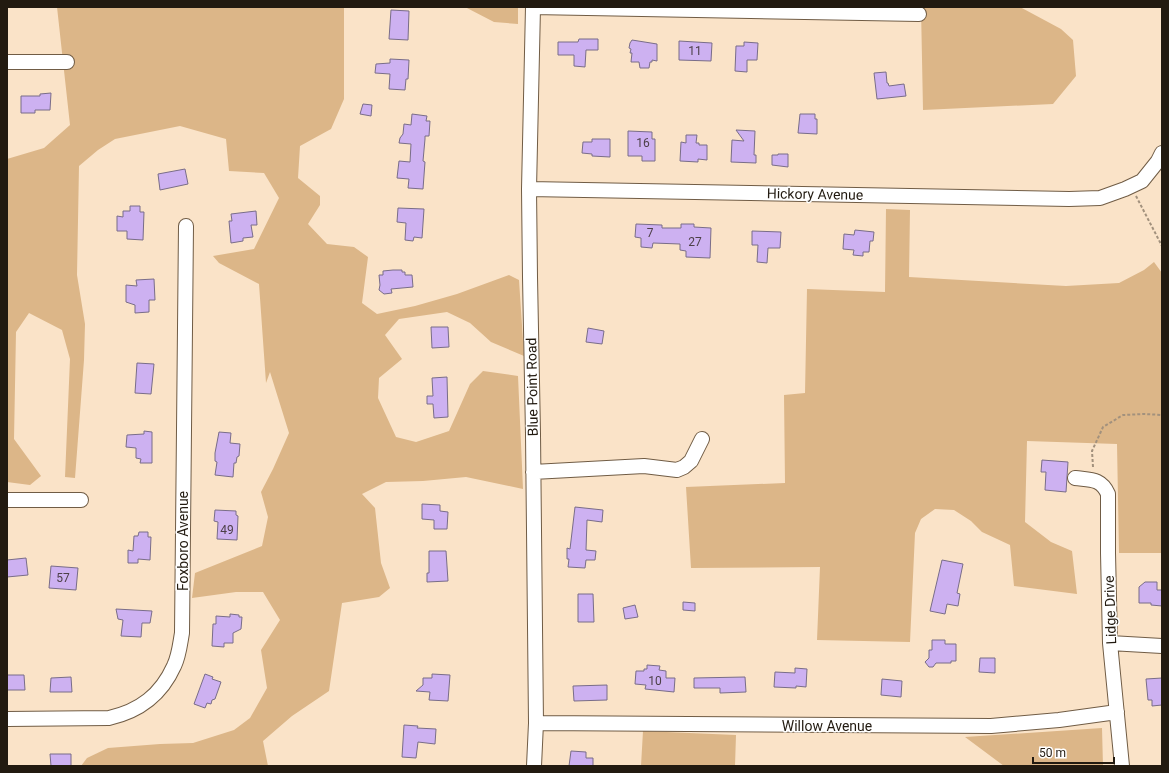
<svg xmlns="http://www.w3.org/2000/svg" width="1169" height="773" viewBox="0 0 1169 773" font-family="Roboto,sans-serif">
	<rect width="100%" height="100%" fill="#fae3c8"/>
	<!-- green -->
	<path fill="#dcb688" d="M57,7H344V99L331,129L300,146L298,178L320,196V205L308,224L327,244L354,247L368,257L362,303L377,314L415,306L457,294L509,275L519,280L524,356L491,342L470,323L447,312L399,319L385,335L402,359L379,378L378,398L396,437L416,442L449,431L470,384L483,371L518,376L523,489L466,477L423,481L386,482L362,494L375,508L381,563L390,588L379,597L342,603L329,691L292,716L263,741L268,766H81L87,758L108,748L160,744L193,743L234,730L250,718L267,688L261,650L280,620L263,592H236L192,598L195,573L262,546L268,517L261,492L273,469L289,433L270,372L266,383L259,284L219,263L213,256L254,249L279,198L264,173L229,171L226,139L180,126L115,139L98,150L79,166L77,275L85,324L84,360L75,478L65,477L70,359L62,330L29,313L16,332L14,439L41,476L30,485L7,482V159L44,148L70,125Z
		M465,7H518V24L494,22Z
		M907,7H1020L1061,29L1073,40L1076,76L1053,104L923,110L921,8Z
		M886,209L910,210L909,277L1066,286L1119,283L1144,270L1154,262L1162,273V553H1119L1117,444L1027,441L1025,522L1051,542L1072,551L1077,594L1014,586L1010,545L982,532L971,521L954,510L935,509L921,519L915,533L910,642L817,640L820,567L691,568L686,487L785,483L784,395L805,393L807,289L885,292Z
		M1102,728L1103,766H1004L965,737Z
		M643,731L736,735L735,766H641Z"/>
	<!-- building -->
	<path fill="#cdb1f1" stroke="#796d88" d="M391,10L409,11L408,40L389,39Z
		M579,39H598V50H586L585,67L574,66V55H558V42H578Z
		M632,40L657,44V61L652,60V62H650L649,68H640L639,62H631L632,53H630L631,49L629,48L630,43Z
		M679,41L712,43L711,61L679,60Z
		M744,42L758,43L757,60H747V72L735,71L736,46H744Z
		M390,59L409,60L408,79H406L405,90L389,89L390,74L375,73L376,64L390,63Z
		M886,72L887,83H888L889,86L904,84L906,96L877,99L874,73Z
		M51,93L50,110H35V113H21V96H40V94Z
		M363,104L372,105L371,116L360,114Z
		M412,114L427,116L426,121H430L429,136H425V139L423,161L425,162L423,189L408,188L409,179L397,178L399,161L410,162L411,144L399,143L400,138L403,134L404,124L411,125Z
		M800,114H815V119H817V134L798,133Z
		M736,130L755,131L754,155H756V163L731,162L732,140L744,141Z
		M628,131L652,132V139H655V161H642V156H628Z
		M686,135H697L696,143H699V145H707V160L698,159V162L680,161L681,142L686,143Z
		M592,139H610V157L592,156V154L582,153L583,142H592Z
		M778,154H788V167L772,165V155H778Z
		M185,169L188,184L160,190L158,174Z
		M130,206H140V212H144L143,240L127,239V231H117V216L123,217V211H130Z
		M398,208L424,209L422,238L414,237L413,241L405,240L406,223L397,222Z
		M256,211L257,225H251L253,237L243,238V241L231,243L229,221H232L231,214Z
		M636,224L662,225V228H681V224H694V227L711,228L710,258L686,257V251L680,250V244L653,243L652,248L641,247V238L635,237Z
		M855,230L874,232L873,241H870L869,252H863V256L853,255L854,250L843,249L844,234L854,235Z
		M752,231L781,232L780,248H768L767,263L757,262L758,245H752Z
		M393,270H402V272H405V275H412L413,287L391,289L392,293L384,294L379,290L380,285L379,275H383V271Z
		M154,279L155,300H149V312L135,313V305L126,302V285L137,286L136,280Z
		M431,327H448L449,347L432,348Z
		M588,328L604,331L602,344L586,342Z
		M137,363L154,364L151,394L135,393Z
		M447,377L448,417L434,418L433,404H427V396H433L432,378Z
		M144,431L152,432V463H140L141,459L136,458V448L126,447L127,435L144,434Z
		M219,432L231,433L230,443L240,444L239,456L237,457L236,463H234L233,477L215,475L217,462L215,461V453Z
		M1042,460L1068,462L1066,492L1045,490L1046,472H1041Z
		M422,504L440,505V511L448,512L447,529H434V520L422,519Z
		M575,507L603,510L602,522L587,520L586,550L596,551L595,560H586L585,568L568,567L569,559H567V548L570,549Z
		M215,510L236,511V515L238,516L237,540L217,539L218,522L214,521Z
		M139,532H148V537H151L150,560L138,559V563H128V550L133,551L134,536H138Z
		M429,551H446L448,581L427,582V573H429Z
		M26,558L28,575L7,577V560Z
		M942,560L963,564L957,593L960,594L958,606L947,604L945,614L930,611Z
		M51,566L78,568L76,590L49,588Z
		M1145,582H1157V590H1162V606L1151,605V603H1139V587Z
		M578,594H593L594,622H578Z
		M683,602L695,603V611L683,610Z
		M635,605L638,617L625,619L623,608Z
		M116,609L152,611L150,623H142L141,637L121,636L123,620L118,619Z
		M230,614L239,615V617H242L241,629L233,633V643H224V647L212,646L213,624H216V616L230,617Z
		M932,640H945V644H956V661H951V663H936L933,667H929L925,662L929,658V650H932Z
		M980,658H995V673L979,672Z
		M647,665L660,666L659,670L666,671V678H675L674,692L645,689L646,685L635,684L636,671H644V669H647Z
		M795,668L807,669L806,687L796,686V688L774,687L775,672L795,673Z
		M205,674L213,677L212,679L221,682L215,699L212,700L211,704L207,703L205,708L194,704Z
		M432,674L450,675L448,701L429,700L430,692L416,691L423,685V678H432Z
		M7,675H24L25,690H7Z
		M71,677L72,692H50L51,678Z
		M745,677L746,692L720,693V688H694V678Z
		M1162,678V705L1152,706V700H1148L1146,679Z
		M882,679L902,681L901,697L881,695Z
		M607,685V700L574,701L573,686Z
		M404,725L418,726L417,728L436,729L435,744L418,742L416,758L402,757Z
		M571,751L586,752V758H593V766H569Z
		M50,754H71V766H51Z"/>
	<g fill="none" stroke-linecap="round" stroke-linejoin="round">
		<defs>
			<path id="minor" d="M533,7L529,189L530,277L533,434L536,723L534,766
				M533,7L919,14
				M7,62H67
				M529,189L1069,199L1100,198L1125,189L1142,181L1158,161L1162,153
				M533,472L644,466L677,470L684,467L691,461L702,439
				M1075,478C1090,480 1101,478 1108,494V553L1110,643L1122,766
				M7,500H81
				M1110,643L1162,646
				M7,719L109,718C140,711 161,695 174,666C179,656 180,644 182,633L186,226
				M536,723L991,726L1059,720L1117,712"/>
		</defs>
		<!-- minor casing -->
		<use href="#minor" stroke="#705c45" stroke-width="16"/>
		<!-- path -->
		<path stroke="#a2917d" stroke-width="2" stroke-dasharray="3 2" stroke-linecap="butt" d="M1136,196L1162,246
			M1093,467L1092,451L1103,427L1123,415L1144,414L1162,415"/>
		<!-- minor -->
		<use href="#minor" stroke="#fff" stroke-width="14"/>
	</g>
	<g text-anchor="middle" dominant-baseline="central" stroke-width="3" stroke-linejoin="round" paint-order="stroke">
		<!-- number labels -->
		<g font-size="12" fill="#4d4048">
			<text x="695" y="51">11</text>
			<text x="643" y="143">16</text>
			<text x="650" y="233">7</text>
			<text x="695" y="242">27</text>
			<text x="227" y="530">49</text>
			<text x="63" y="578">57</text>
			<text x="655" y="681">10</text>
		</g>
		<!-- street labels -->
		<g font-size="14" fill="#221a10" stroke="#fff">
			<text transform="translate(815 194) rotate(1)">Hickory Avenue</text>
			<text transform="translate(532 387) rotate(-91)">Blue Point Road</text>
			<text transform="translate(183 541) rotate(-90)">Foxboro Avenue</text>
			<text transform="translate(1110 610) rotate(-92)">Lidge Drive</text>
			<text x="827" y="726">Willow Avenue</text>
		</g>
	</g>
	<!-- border -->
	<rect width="1169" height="773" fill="none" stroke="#221a10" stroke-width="16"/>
	<!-- scale -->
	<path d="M1033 757v6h81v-6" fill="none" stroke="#221a10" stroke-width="2"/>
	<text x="1039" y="757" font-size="12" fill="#221a10" stroke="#ffffff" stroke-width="3" paint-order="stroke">50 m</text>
</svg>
